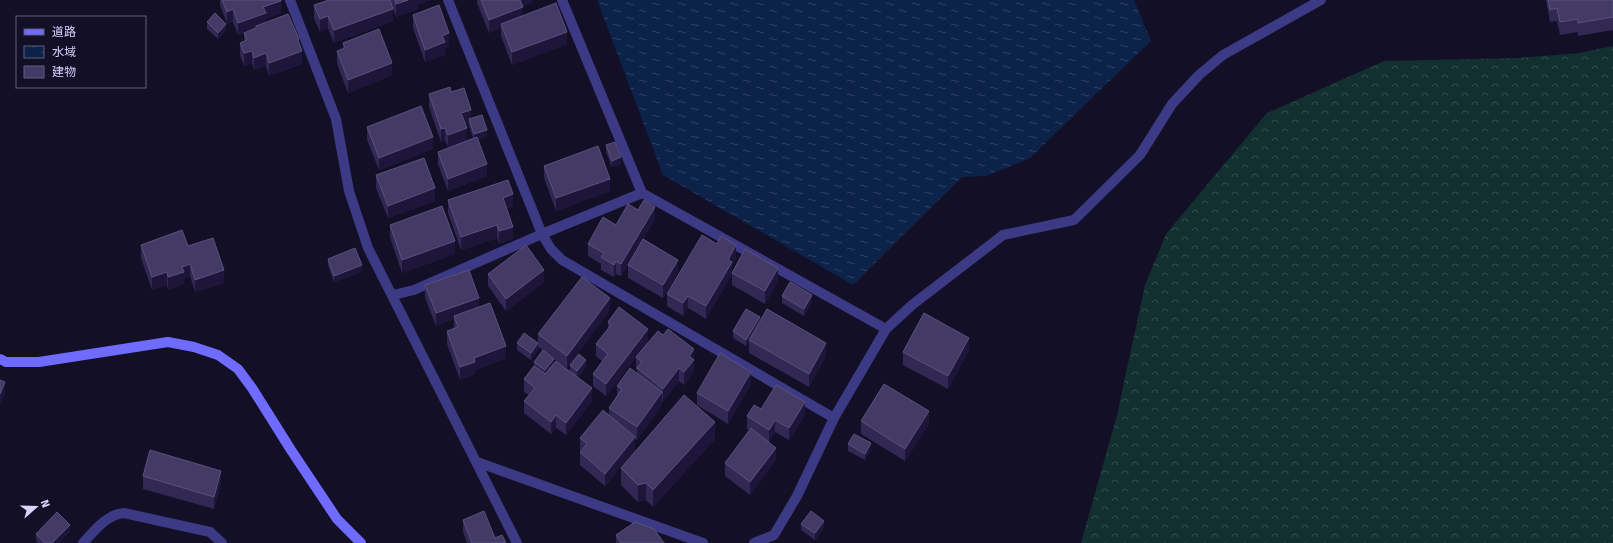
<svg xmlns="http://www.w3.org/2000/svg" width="1613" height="543" viewBox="0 0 1613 543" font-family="'Fira Sans','Noto Sans JP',sans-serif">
	<defs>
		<pattern id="forest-crowns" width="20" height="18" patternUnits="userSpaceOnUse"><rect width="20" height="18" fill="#12302f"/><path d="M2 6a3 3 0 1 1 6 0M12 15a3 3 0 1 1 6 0" fill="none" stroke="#344d4e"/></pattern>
		<pattern id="water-ripples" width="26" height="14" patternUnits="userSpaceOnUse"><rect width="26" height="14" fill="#0c2248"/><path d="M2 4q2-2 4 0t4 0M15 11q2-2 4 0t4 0" fill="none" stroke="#2f4163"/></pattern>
	</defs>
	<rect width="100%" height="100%" fill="#130f26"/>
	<!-- forest -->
	<path fill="url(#forest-crowns)" d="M1613,46V543H1081L1117,415L1145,285L1166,234L1267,113L1384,61L1517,58L1579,53Z"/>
	<!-- water -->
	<path fill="url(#water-ripples)" d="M597,0H1134L1151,41L1030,158L986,176L962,177L853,285L663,175Z"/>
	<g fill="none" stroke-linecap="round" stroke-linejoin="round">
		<!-- lane -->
		<path stroke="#3d3a85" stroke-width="10" d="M210,532L222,543"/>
		<!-- street -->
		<path stroke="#3d3a85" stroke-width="10" d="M290,0L336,119L349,191L368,248L517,543
			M448,0L542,234L551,249L562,260L834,418
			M562,0L642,193L886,329
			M393,295L414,290L542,234L642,193
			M477,462L703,543
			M83,543C95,530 106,515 124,513L210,532
			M754,543L774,535L797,496L834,418L886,329L912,305L1003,235L1074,220L1140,155L1172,104L1199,75L1223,55L1321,0"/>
		<!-- secondary -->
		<path stroke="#6f6bff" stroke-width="10" d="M0,359L6,362H39L168,342L194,347L218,355L238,369L252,388L291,450L337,519L361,543"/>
	</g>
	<!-- wall -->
	<path fill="#312854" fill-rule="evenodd" d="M220,0H281V13L266,19V23L299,43L302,64L269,76L266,66L254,70L252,63L244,66L240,55V43L244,41V33L238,35L233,22L227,24L220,5Z
		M390,0H430L418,5V9L396,17Z
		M477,0H533V2L523,6V16L567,44L512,65L501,36V28L489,33L477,3Z
		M1546,0H1613V30L1578,36V32L1560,35L1557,21L1550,22Z
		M314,5L393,21L334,43L328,28L320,32L314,18Z
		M413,15L449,46L445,48V55L425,62L413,28Z
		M207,22L226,30L218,39L207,29Z
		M343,43L392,75L348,93L337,64V51L343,49Z
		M451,92L471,119L487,136L478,140L487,176L448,191L438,164V152L464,142L448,147L445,140L441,142L429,107V94ZM469,123V126L473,138L467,141L465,124Z
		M367,127L433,149L379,170L367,140Z
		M606,145L621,164L612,167L606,152Z
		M544,166L610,191L556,211L544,178Z
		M376,175L435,201L388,218L376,188Z
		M448,200L513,206L506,209L513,239L499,244L497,238L461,250L448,213Z
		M655,219L621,276L616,274L614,277L601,270V264L588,256V244L616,225Z
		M390,225L455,254L402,273L390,237Z
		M141,245L188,246L224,283L195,292L190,276L184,278V284L168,290L167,285L152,290L141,258Z
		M736,258L732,266V274L706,319L688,308L683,316L667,306V294Z
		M328,259L362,272L334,282L328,266Z
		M628,265L678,272L663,298L628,278Z
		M732,273L778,281L765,304L732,285Z
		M488,274L544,282L506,311L488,286Z
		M425,285L479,307L506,358L475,370V374L460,380L447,344V331L454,329V319L436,326L425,298Z
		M782,296L812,302L804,316L782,303Z
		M610,310L567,368L554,359V363L570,372V365L586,367L578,377L592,401L566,435L556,428L551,434L524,413V401L529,395L524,392V379L534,367V362L543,350L538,347V334Z
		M608,322L648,342L606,396L593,386V374L602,361L596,356V344L608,329Z
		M760,322L826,356L809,387L749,353V342L746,346L733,338V331Z
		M663,335L694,349V372L684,385L679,381L663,402L662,400V405L637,440L635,439V450L605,486L580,465V452L581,451L580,450V438L609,415V408L617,397V386L637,374V370H636V357Z
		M517,343L538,350L531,360L517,350Z
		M969,350L948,389L903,365V352Z
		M751,384L728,424L697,405V393Z
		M761,409L805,415L789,440L775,432L769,442L776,460L750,495L725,476V463L750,430L747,429V416Z
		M861,421L929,424L905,461L861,434Z
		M715,439L653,507L646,500L638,502L621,485V468Z
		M848,444L871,450L865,460L848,451Z
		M143,476L221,483L214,509L143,489Z
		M463,520L495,538L506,543H467L463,532Z
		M801,524L824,527L815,540L801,530Z
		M70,531L59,543H38L36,540V534Z
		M616,535L664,543H616Z"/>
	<!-- shaded-wall -->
	<path fill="#1d163a" d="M408,0H430L418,5V9L396,17V4Z
		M518,0H533V2L518,8Z
		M281,1V13L266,19V26H256V29L238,35V23L263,7Z
		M523,7V19L501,24V28L489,33V20Z
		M233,9V22L227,24V12Z
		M393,9V21L334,43V30Z
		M328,16V28L320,32V19Z
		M226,24V30L218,39V33Z
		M567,32V44L512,65V52Z
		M449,33V46L445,48V55L425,62V50L442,36Z
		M252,51V63L244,66V53Z
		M302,51V64L269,76V63Z
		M266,53V66L254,70V58Z
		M392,63V75L348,93V80Z
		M471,110V123L469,119V123L461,125V113Z
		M445,128V140L441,142V129Z
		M467,128V141L448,147V135Z
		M487,130V136L474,141V134Z
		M433,137V149L379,170V158Z
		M621,157V164L612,167V161Z
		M487,164V176L448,191V179Z
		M610,179V191L556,211V198Z
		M435,188V201L388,218V206Z
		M513,194V206L503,210V198Z
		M655,207V219L621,276V264Z
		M497,225V238L461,250V237Z
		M513,227V239L499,244V231Z
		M455,241V254L402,273V260Z
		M736,245V258L732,266V274L706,319V306L728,260Z
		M678,260V272L663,298V285Z
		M616,261V274L614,277V265Z
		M190,264V276L184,278V284L168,290V277L182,267Z
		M362,265V272L334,282V276Z
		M778,268V281L765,304V291Z
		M224,270V283L195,292V280Z
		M544,270V282L506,311V299Z
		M167,272V285L152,290V277Z
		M812,295V302L804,316V309Z
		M688,296V308L683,316V303Z
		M479,298V310L454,316V319L436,326V313Z
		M610,298V310L567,368V356Z
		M760,317V323L749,340V342L746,346V340Z
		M648,329V342L606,396V384Z
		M969,338V350L948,389V376Z
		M538,343V350L531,360V353Z
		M826,343V356L809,387V374Z
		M506,346V358L475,370V374L460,380V367L474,358Z
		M694,349V372L684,385V372L689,356Z
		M554,359V365L545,377V370Z
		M586,360V367L577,377V371Z
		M679,368V381L663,402V389Z
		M751,372V384L728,424V411Z
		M5,382V394L0,406V394Z
		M592,388V401L566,435V423Z
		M662,392V405L637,440V427Z
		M805,402V415L789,440V428Z
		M929,411V424L905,461V449Z
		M556,415V428L551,434V422Z
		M775,420V432L769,443V430Z
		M715,422V439L653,507V490Z
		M635,437V450L605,486V474Z
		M871,443V450L865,460V454Z
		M776,448V460L750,495V482Z
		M221,471V483L214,509V497Z
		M646,483V500L638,502V485Z
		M824,521V527L815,540V533Z
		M70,525V531L59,543H52Z"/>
	<!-- building -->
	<path fill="#433a66" stroke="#5a527e" d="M222,0H281V1L263,7L266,13L238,23L233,9L227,12Z
		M329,0H390L393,9L334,30L328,16L320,19L314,5Z
		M395,0H408L396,4Z
		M481,0H520L523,7L489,20Z
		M1548,0H1613V17L1578,23V19L1560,22L1557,8L1550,10Z
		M556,3L567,32L512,52L501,24Z
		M439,5L449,33L442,36L445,42L425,50L413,15Z
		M215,13L226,24L218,33L207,22Z
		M288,14L299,39L298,40L302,51L269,63L266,53L254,58L252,51L244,53L240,43L247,40L244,33L256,28V26Z
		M379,29L392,63L348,80L337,51L345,48L343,43Z
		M450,87L451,92L464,88L471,110L461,113L467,128L448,135L445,128L441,129L429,94Z
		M421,106L433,137L379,158L367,127Z
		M482,115L487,130L474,134L469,119Z
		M477,137L487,164L448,179L438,152Z
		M615,142L621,157L612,161L606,145Z
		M598,146L610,179L556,198L544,166Z
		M424,158L435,188L388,206L376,175Z
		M508,180L513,194L503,198L513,227L499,231L497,225L461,237L448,200Z
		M644,200L655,207L621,264L616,261L614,265L601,257L604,253L588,244L603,217L616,225L628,204L638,210Z
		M442,206L455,241L402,260L390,225Z
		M182,230L188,246L213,238L224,270L195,280L190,264L182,267L184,272L168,277L167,272L152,277L141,245Z
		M702,235L717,244L721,236L736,245L728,260L732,262L706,306L688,296L683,303L667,294Z
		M643,239L678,260L663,285L628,265Z
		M526,245L544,270L506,299L488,274Z
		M355,248L362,265L334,276L328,259Z
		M745,249L778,268L765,291L732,273Z
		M469,270L479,298L436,313L425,285Z
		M582,277L610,298L567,356L538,334Z
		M790,282L812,295L804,309L782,296Z
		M490,303L506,346L474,358L475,362L460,367L447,331L458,327L454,316Z
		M619,307L648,329L606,384L593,374L608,354L596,344L611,325L608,322Z
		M746,309L760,317L746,340L733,331Z
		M767,309L826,343L809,374L749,340Z
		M924,313L969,338L948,376L903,352Z
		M668,329L694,349L689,356L694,360L684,372L679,368L663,389L637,368L642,362L636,357L658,331L663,335Z
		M524,333L538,343L531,353L517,343Z
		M543,350L554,359L545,370L534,362Z
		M720,353L751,372L728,411L697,393Z
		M579,354L586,360L577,371L570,365Z
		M556,361L592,388L566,423L556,415L551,422L524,401L535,388L524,379L534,366L545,374Z
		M630,368L662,392L637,427L609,408L622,389L617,386Z
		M0,380L5,382L0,394Z
		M884,384L929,411L905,449L861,421Z
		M776,385L805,402L789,428L775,420L769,430L747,416L754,405L761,409Z
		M684,395L715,422L653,490L646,483L638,485L621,468Z
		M603,410L635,437L605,474L580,452L587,444L580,438Z
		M751,428L776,448L750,482L725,463Z
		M854,434L871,443L865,454L848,444Z
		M150,450L221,471L214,497L143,476Z
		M484,511L495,538L502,535L506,543H472L463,520Z
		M811,511L824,521L815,533L801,524Z
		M57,512L70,525L52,543H45L36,534Z
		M635,522L654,529L664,543H621L616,535Z"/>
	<!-- legend -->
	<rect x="16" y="16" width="130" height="72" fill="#130f26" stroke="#625e7d"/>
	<rect x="24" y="29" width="20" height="6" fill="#6f6bff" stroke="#625e7d"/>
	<text x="52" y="36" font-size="12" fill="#d9d4ff">道路</text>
	<rect x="24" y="46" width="20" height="12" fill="url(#water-ripples)" stroke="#625e7d"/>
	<text x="52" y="56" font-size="12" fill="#d9d4ff">水域</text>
	<rect x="24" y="66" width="20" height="12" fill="#433a66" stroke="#625e7d"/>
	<text x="52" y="76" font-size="12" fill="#d9d4ff">建物</text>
	<!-- north arrow -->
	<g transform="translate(36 507) rotate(70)" stroke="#130f26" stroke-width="3" paint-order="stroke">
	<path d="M0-3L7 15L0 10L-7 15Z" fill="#d9d4ff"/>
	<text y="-6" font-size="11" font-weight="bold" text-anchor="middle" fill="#d9d4ff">N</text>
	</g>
</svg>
